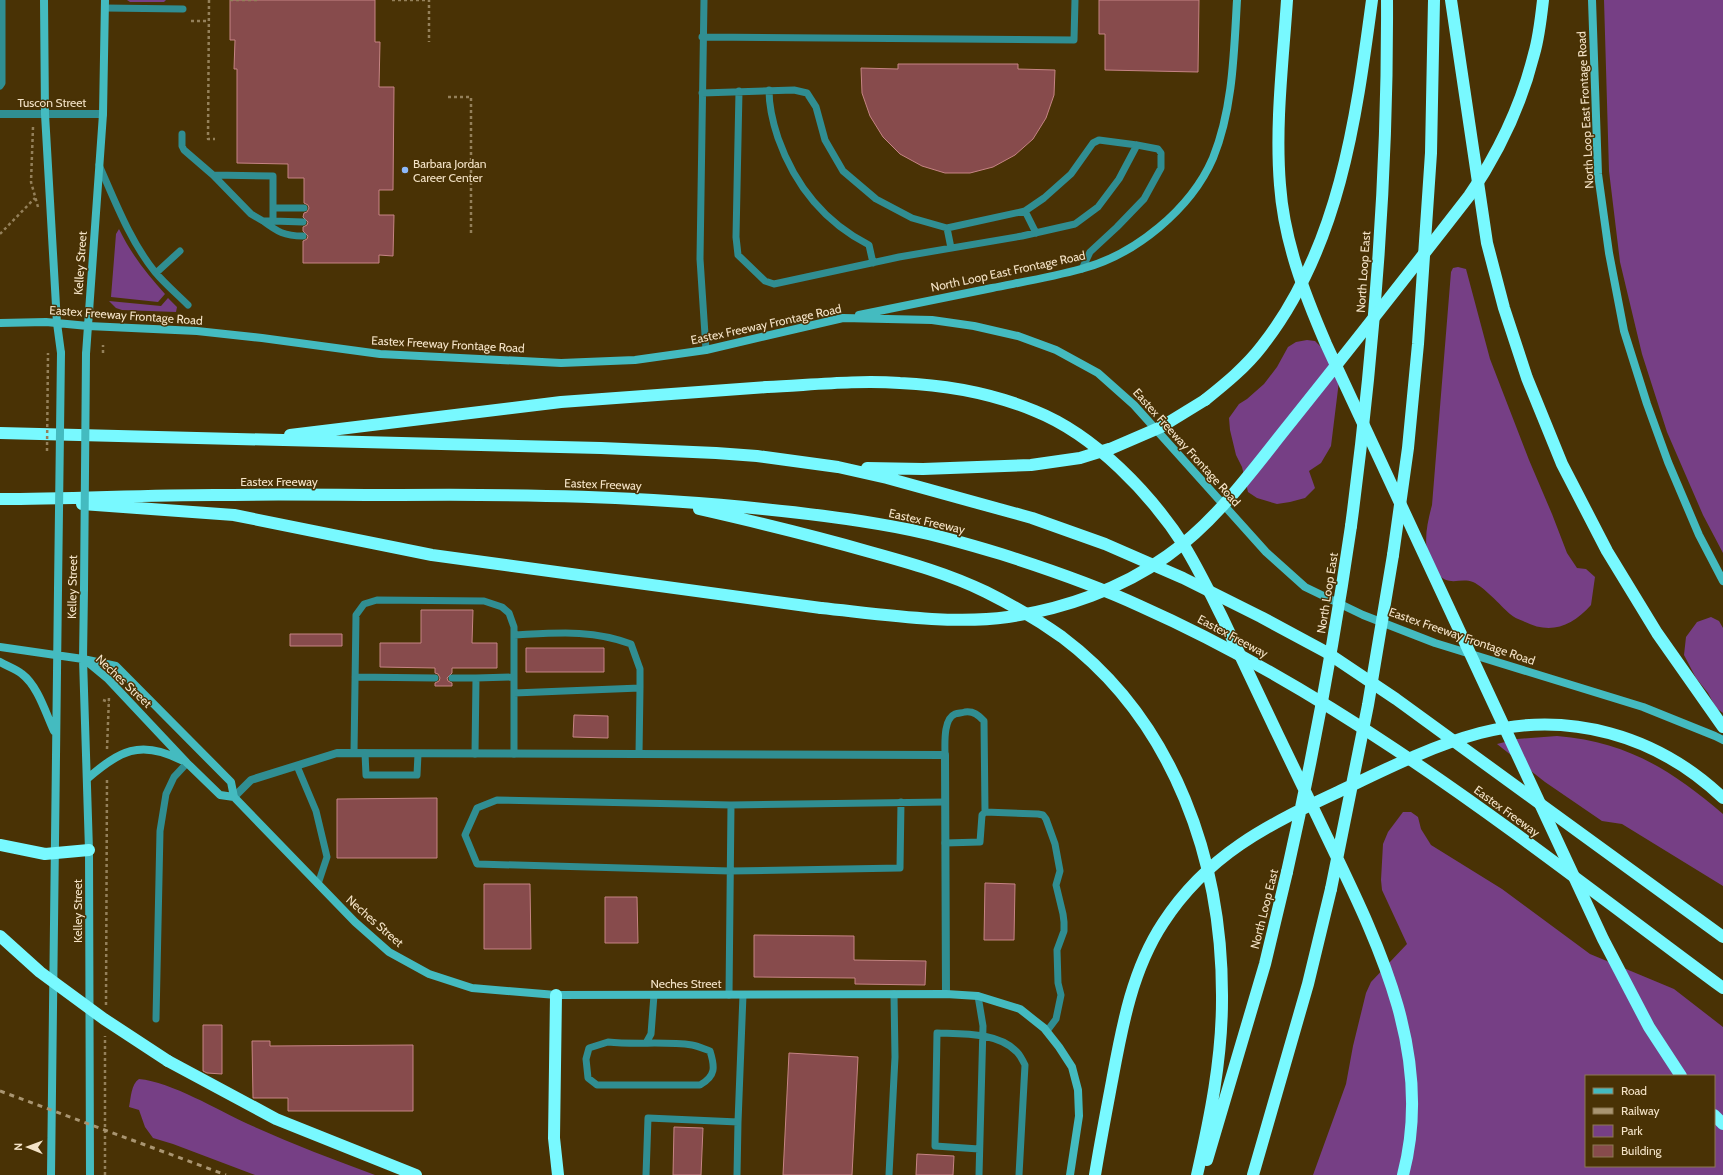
<svg xmlns="http://www.w3.org/2000/svg" width="1723" height="1175" viewBox="0 0 1723 1175" font-family="Cabin,sans-serif">
	<rect width="100%" height="100%" fill="#493205"/>
	<!-- green -->
	<path fill="#763f85" fill-rule="evenodd" d="M127,0H166L164,2H130Z
		M1604,0H1723V553L1703,515L1667,432L1642,354L1620,262L1609,171Z
		M119,229C131,254 147,274 165,294L158,302L111,297L116,234Z
		M1458,267L1466,269L1490,359L1529,460L1552,514L1567,553L1577,568L1586,569L1595,577L1591,605C1571,627 1550,635 1523,621C1518,619 1513,617 1510,614C1500,605 1484,587 1473,582C1459,577 1449,588 1436,572C1421,551 1426,528 1432,505L1451,272L1453,268Z
		M168,298L177,307L176,312L122,310L116,308L109,301L161,306Z
		M1307,340L1315,341L1321,347L1339,381L1331,446L1321,463L1309,471L1315,488L1305,498L1290,502L1277,504L1257,498L1248,492L1242,467L1236,455L1230,430L1229,418L1239,404L1247,399L1264,384L1277,367L1288,347L1296,342Z
		M1711,617L1719,621L1723,628V713L1716,708L1708,693L1696,678L1684,655L1686,637L1697,622Z
		M1557,736C1627,742 1670,769 1723,814V886L1622,824L1602,821L1545,782L1497,744L1517,739Z
		M1403,812H1411L1418,817L1421,829L1431,845L1502,889L1590,954L1674,989L1723,1027V1175H1313L1346,1084L1353,1046L1366,993L1371,982L1407,944L1382,890L1381,880L1383,844L1388,832ZM1586,1076H1714V1166H1586Z
		M139,1079C171,1082 218,1110 248,1124C290,1143 332,1159 375,1175H255L173,1144L153,1138L145,1127L139,1110L129,1107C131,1098 131,1084 139,1079Z"/>
	<!-- building -->
	<path fill="#874b4c" stroke="#c68484" d="M230,0H375V42H380L379,87H394L393,190H379V215H394L393,256L379,255V263H303V241L307,239L308,236L303,231V227L307,225L308,222L303,217L304,213L307,212L309,208L308,205L304,203V178H288V164L237,163V69H234L235,40H230Z
		M1099,0H1199L1198,72L1105,70V34H1099Z
		M898,64H1018V69L1055,70L1054,95L1046,118L1033,139L1015,155L993,167L970,173H945L922,166L900,154L883,137L870,116L862,93L861,68L898,69Z
		M421,610H473L472,643H497V668H452V673L447,678L448,681L452,683V686H435V683L439,681L440,678L438,674L435,673V668L380,667V643H421Z
		M290,634H342V646H290Z
		M526,648H604V672H526Z
		M574,715L608,716V738L573,737Z
		M437,798V858H337V799Z
		M985,883L1015,884L1014,940H984Z
		M484,884H530L531,949H484Z
		M605,897H637L638,943H605Z
		M754,935L854,936V960L926,961L925,985L855,984V978L754,977Z
		M203,1025H222V1074L207,1073L203,1071Z
		M252,1041H270V1046L413,1045V1111H288V1098H253Z
		M789,1053L858,1057L852,1175H783Z
		M674,1127L703,1128L701,1175H673Z
		M917,1154L954,1156L953,1175H916Z"/>
	<g fill="none" stroke-linecap="round" stroke-linejoin="round">
		<!-- path -->
		<path stroke="#94805a" stroke-width="2.5" stroke-dasharray="3 3" stroke-linecap="butt" d="M209,0L208,139H215
			M230,0H258
			M392,0H429V42
			M191,21H208
			M448,97H471V236
			M33,127L31,182L38,207
			M0,234L35,198
			M103,353V345
			M103,700L109,702
			M107,749L109,697
			M106,1005L107,778
			M105,1175V1036"/>
		<!-- lane -->
		<path stroke="#308e92" stroke-width="7" d="M704,0L700,259L706,350
			M105,8L183,9
			M702,37L1074,40L1075,0
			M0,86L2,83V0
			M769,90C769,107 773,123 778,138C795,186 824,222 869,245L873,263
			M739,91L736,237L738,255L765,281L774,284L899,257L1022,236L1075,224L1098,207L1119,179L1137,145
			M702,93L794,90L807,93L816,107L825,140L843,171L876,199L912,218L947,228L1025,211L1044,198L1071,174L1093,143L1099,140L1137,145L1158,149L1161,153V168L1144,199L1117,227L1090,252L1082,269
			M182,134V146L184,150L213,175L251,214L263,221H273V176L213,175
			M99,165C115,201 130,241 155,272C165,284 177,294 188,305
			M273,208H304
			M1025,211L1036,233
			M263,221C278,232 284,236 303,236
			M273,221L303,222
			M947,228L951,248
			M156,273L180,251
			M514,635C555,633 592,629 631,644L640,669V688
			M355,677L435,678
			M452,678H476
			M514,693L640,688L639,754
			M354,753L356,615L364,604L377,600L484,601L502,607L509,613L514,627V754
			M365,753L366,775H417L418,754
			M475,754L476,678L514,677
			M945,755C945,744 943,719 955,714C958,713 962,713 965,712C974,711 978,715 984,721L985,812
			M297,766L316,811L327,857L318,884
			M731,805L497,800L477,808L465,835L477,864L730,871L900,868L901,802
			M945,843L980,842L982,815L985,812L1038,814L1043,815L1046,819L1055,844L1060,871L1056,885L1063,914L1064,922V931L1057,950L1058,983L1061,995L1056,1019L1047,1031
			M729,995L731,805L945,802
			M978,996L983,1026L979,1175
			M156,1019L160,831L166,794L174,777L187,763
			M608,1042C636,1045 665,1041 692,1045C698,1046 704,1049 710,1051C715,1067 716,1076 700,1085H597L588,1078L586,1059L589,1048Z
			M646,1043L651,1034L654,995
			M979,1149L935,1146L937,1033C962,1034 998,1032 1017,1052C1020,1055 1023,1061 1025,1065L1019,1175
			M646,1175L648,1118L738,1122L743,995
			M737,1175L738,1122
			M889,1175L895,1057L894,994"/>
		<!-- street -->
		<path stroke="#308e92" stroke-width="8" d="M0,114H103
			M234,797L251,780L337,753L945,755L946,994"/>
		<!-- secondary -->
		<path stroke="#44bbc0" stroke-width="8" d="M44,0L45,114L57,323L61,353
			M1592,0L1598,174L1609,253L1624,331L1647,404L1668,462L1699,535L1723,581
			M859,315C903,306 948,297 992,288C1022,282 1052,277 1081,269C1135,255 1191,209 1213,158C1233,109 1234,52 1237,0
			M0,323L46,322L88,326L197,331L262,338L380,354L561,363L635,360L706,350L843,318L932,320L974,326L1018,336L1056,350L1098,373L1134,405L1266,552L1305,587L1363,615L1435,643L1643,707L1715,736L1723,740
			M86,354L103,114L105,0
			M84,589L83,659L89,850L90,1175
			M0,647L83,659L116,666L231,782L234,797L355,922L389,952L429,974L472,988L556,995L946,994L978,996L1020,1009L1044,1028L1059,1047L1072,1067L1078,1090L1079,1116L1070,1175
			M85,660L108,679L187,763L220,795L234,797
			M0,662C7,666 16,669 22,674C38,686 46,714 54,731
			M87,779C119,751 140,739 181,760
			M51,1175L58,589"/>
		<!-- highway -->
		<path stroke="#78f9ff" stroke-width="12" d="M1451,0L1487,243L1504,308L1527,378L1562,464L1607,551L1657,633L1723,727
			M1205,400C1225,384 1246,367 1262,346C1339,248 1356,120 1372,0
			M0,433L601,448L716,453L757,456L838,467L887,478L1032,518L1105,544L1183,578L1261,617L1326,652L1396,699L1723,937
			M290,435L561,402L767,387
			M867,468L923,469L1031,465L1080,458L1109,449
			M0,499C71,499 143,495 214,495C276,494 338,495 400,495C522,494 643,496 763,509C813,514 862,520 911,530C941,536 971,545 1001,554C1048,569 1095,585 1140,606C1354,701 1536,850 1723,988
			M82,504L234,515L432,555L821,608
			M699,509C756,522 814,536 870,552C910,563 949,574 986,592C1012,605 1038,620 1062,637C1175,722 1223,863 1222,1000C1222,1059 1210,1118 1197,1175
			M1351,526C1374,352 1388,176 1387,0
			M1393,555L1408,448L1418,344L1431,153L1434,0
			M0,845L45,854L89,850
			M556,995L554,1138L558,1175
			M168,1061L276,1119L416,1175
			M1714,1115L1723,1124
			M1207,1160L1265,964L1287,872
			M1253,1175L1308,984L1331,889"/>
		<!-- rail -->
		<path stroke="#a99571" stroke-width="3" stroke-dasharray="5 5" stroke-linecap="butt" d="M0,1091L226,1175"/>
		<!-- path-bridge -->
		<path stroke="#94805a" stroke-width="2.5" stroke-dasharray="3 3" stroke-linecap="butt" d="M47,451L48,353"/>
		<!-- secondary-bridge -->
		<path stroke="#44bbc0" stroke-width="8" d="M58,589L61,353
			M84,589L86,354"/>
		<!-- highway-bridge -->
		<path stroke="#78f9ff" stroke-width="12" d="M1287,0C1283,61 1275,124 1280,185C1284,241 1304,293 1326,344L1603,939L1649,1027L1681,1076
			M767,387C811,385 856,380 900,383C946,385 992,393 1035,411C1095,435 1151,494 1185,547C1199,570 1210,593 1222,617C1253,683 1285,750 1317,816C1370,928 1437,1047 1403,1175
			M1110,449L1161,427L1205,400
			M821,608C880,614 950,625 1008,617C1064,609 1121,589 1167,556C1217,521 1253,469 1291,422C1351,347 1410,272 1469,196C1499,152 1521,106 1534,54C1539,37 1541,18 1543,0
			M1287,872C1313,757 1334,643 1351,526
			M1331,889L1368,705L1393,555
			M0,936L40,972L104,1019L168,1061
			M1095,1175C1100,1144 1106,1113 1112,1081C1122,1027 1132,970 1163,923C1207,855 1267,825 1338,792C1384,770 1431,746 1480,733C1568,710 1657,735 1723,798"/>
	</g>
	<!-- markers -->
	<circle fill="#8db9fc" stroke="#493205" stroke-width="1.5" cx="405" cy="170" r="4"/>
	<g text-anchor="middle" dominant-baseline="central" stroke-width="3" stroke-linejoin="round" paint-order="stroke">
		<!-- street labels -->
		<g font-size="12" fill="#f4e3c7" stroke="#493205">
			<text x="52" y="102">Tuscon Street</text>
			<text transform="translate(1585 110) rotate(-93)">North Loop East Frontage Road</text>
			<text transform="translate(80 263) rotate(-86)">Kelley Street</text>
			<text transform="translate(1008 271) rotate(-12)">North Loop East Frontage Road</text>
			<text transform="translate(1363 272) rotate(-86)">North Loop East</text>
			<text transform="translate(126 315) rotate(4)">Eastex Freeway Frontage Road</text>
			<text transform="translate(766 324) rotate(-12)">Eastex Freeway Frontage Road</text>
			<text transform="translate(448 344) rotate(3)">Eastex Freeway Frontage Road</text>
			<text transform="translate(1187 447) rotate(48)">Eastex Freeway Frontage Road</text>
			<text x="279" y="481">Eastex Freeway</text>
			<text transform="translate(603 484) rotate(2)">Eastex Freeway</text>
			<text transform="translate(927 521) rotate(13)">Eastex Freeway</text>
			<text transform="translate(72 587) rotate(-89)">Kelley Street</text>
			<text transform="translate(1327 593) rotate(-81)">North Loop East</text>
			<text transform="translate(1233 636) rotate(28)">Eastex Freeway</text>
			<text transform="translate(1462 636) rotate(19)">Eastex Freeway Frontage Road</text>
			<text transform="translate(124 681) rotate(43)">Neches Street</text>
			<text transform="translate(1507 811) rotate(36)">Eastex Freeway</text>
			<text transform="translate(1264 909) rotate(-76)">North Loop East</text>
			<text transform="translate(77 911) rotate(-90)">Kelley Street</text>
			<text transform="translate(375 921) rotate(41)">Neches Street</text>
			<text x="686" y="983">Neches Street</text>
		</g>
		<!-- poi labels -->
		<g font-size="12" fill="#f4e3c7" stroke="#493205" text-anchor="start">
			<text x="413" y="163">Barbara Jordan<tspan x="413" dy="14">Career Center</tspan></text>
		</g>
	</g>
	<!-- legend -->
	<rect x="1585" y="1075" width="130" height="92" fill="#493205" stroke="#8d7953"/>
	<rect x="1593" y="1088" width="20" height="6" fill="#44bbc0" stroke="#8d7953"/>
	<text x="1621" y="1095" font-size="12" fill="#f4e3c7">Road</text>
	<rect x="1593" y="1108" width="20" height="6" fill="#a99571" stroke="#8d7953"/>
	<text x="1621" y="1115" font-size="12" fill="#f4e3c7">Railway</text>
	<rect x="1593" y="1125" width="20" height="12" fill="#763f85" stroke="#8d7953"/>
	<text x="1621" y="1135" font-size="12" fill="#f4e3c7">Park</text>
	<rect x="1593" y="1145" width="20" height="12" fill="#874b4c" stroke="#8d7953"/>
	<text x="1621" y="1155" font-size="12" fill="#f4e3c7">Building</text>
	<!-- north arrow -->
	<g transform="translate(28 1147) rotate(271)" stroke="#493205" stroke-width="3" paint-order="stroke">
	<path d="M0-3L7 15L0 10L-7 15Z" fill="#f4e3c7"/>
	<text y="-6" font-size="11" font-weight="bold" text-anchor="middle" fill="#f4e3c7">N</text>
	</g>
</svg>
